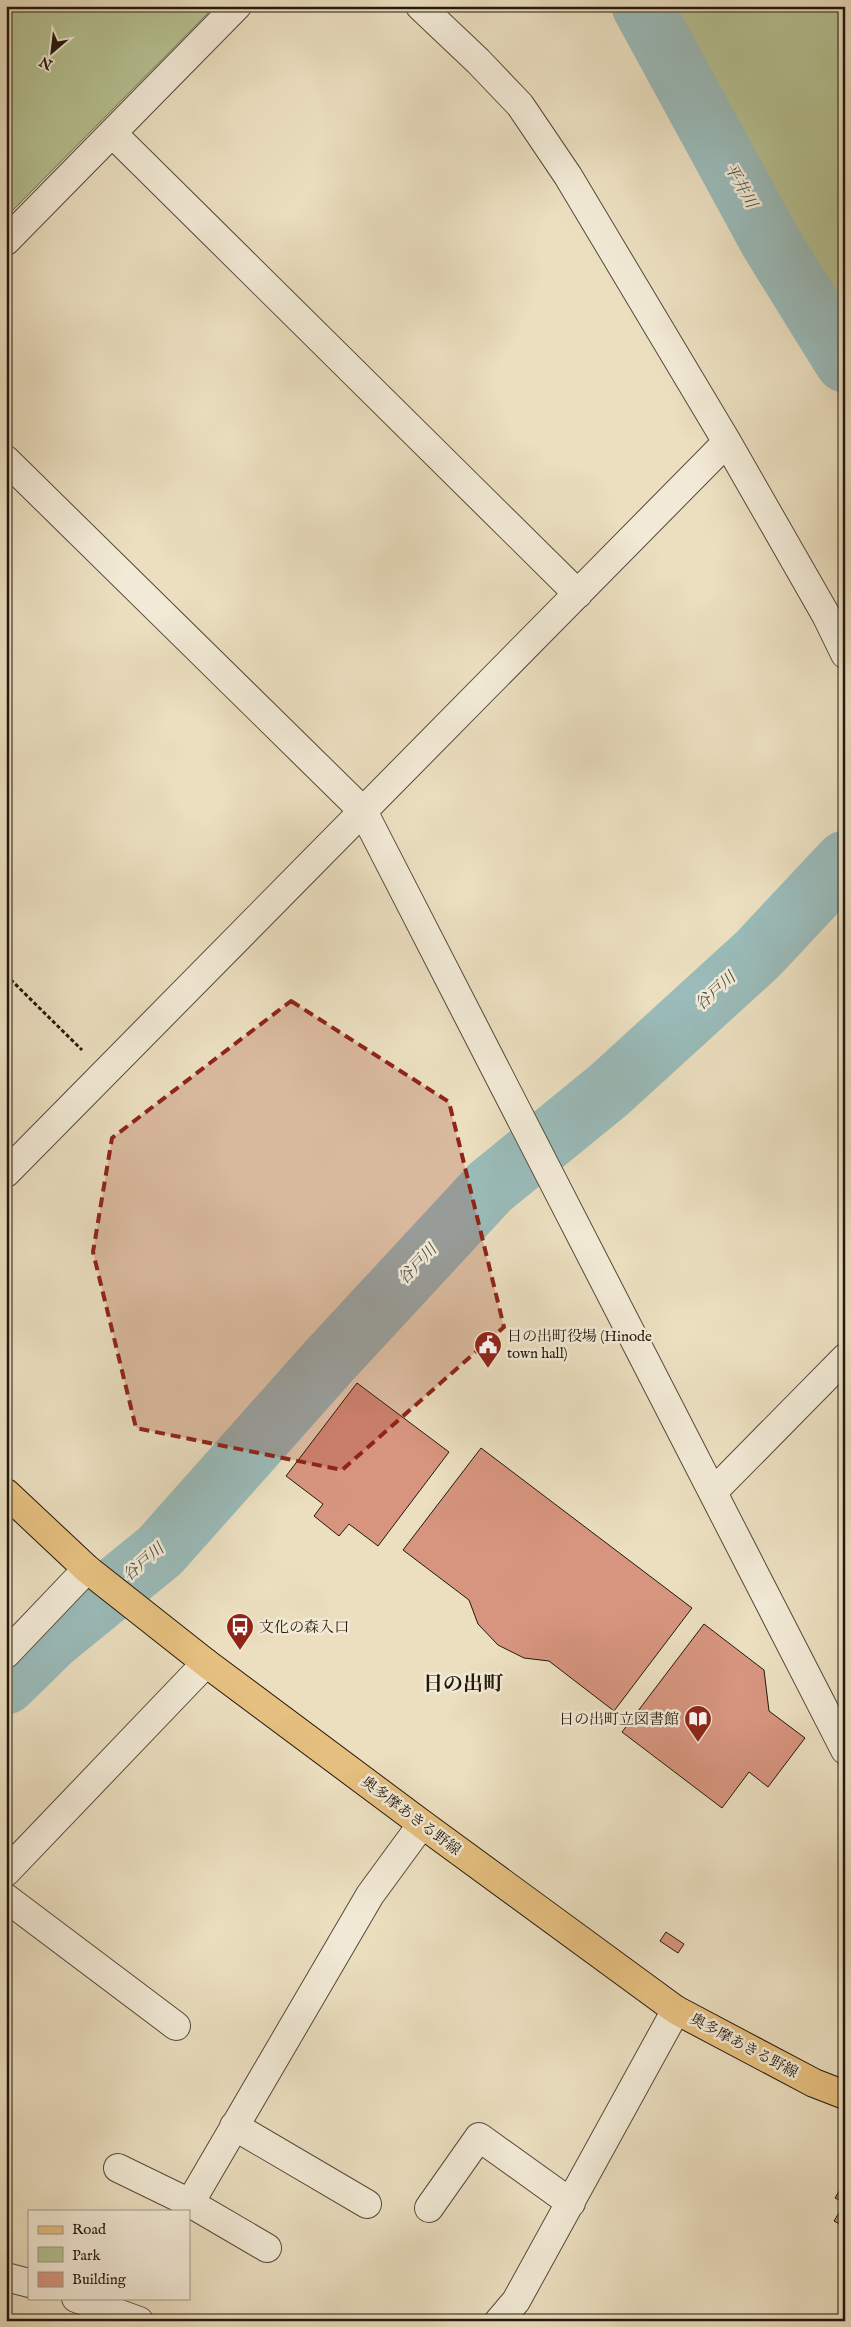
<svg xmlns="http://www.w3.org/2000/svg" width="851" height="2327" viewBox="0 0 851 2327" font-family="'IM FELL English','Noto Serif JP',serif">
	<rect width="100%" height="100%" fill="#ebdfc0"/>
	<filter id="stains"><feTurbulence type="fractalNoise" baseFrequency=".004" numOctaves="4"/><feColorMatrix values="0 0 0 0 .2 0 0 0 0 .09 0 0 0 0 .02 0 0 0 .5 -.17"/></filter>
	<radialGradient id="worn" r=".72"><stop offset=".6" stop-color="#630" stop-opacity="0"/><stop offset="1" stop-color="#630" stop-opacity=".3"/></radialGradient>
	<!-- green -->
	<path fill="#b6c293" stroke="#6c6d50" d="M6,6H215L6,217Z
		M675,6H845V333L784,226Z"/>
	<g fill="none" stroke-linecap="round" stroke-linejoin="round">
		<!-- river -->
		<path stroke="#9abbb9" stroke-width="61" d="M642,6L770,241L845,362
			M6,1684L53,1638L160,1551L328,1362L490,1187L609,1090L758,954L845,861"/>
	</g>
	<!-- building -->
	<path fill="#d7957f" stroke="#23180c" d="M357,1383L449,1452L378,1546L349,1524L339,1536L314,1516L323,1504L286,1476Z
		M481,1448L692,1608L614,1711L549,1661L524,1658L498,1645L478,1624L469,1600L403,1550Z
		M704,1624L764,1670L769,1711L805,1738L768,1787L749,1772L722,1808L622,1732Z
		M666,1932L684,1944L678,1953L660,1941Z
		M845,2181V2227L834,2221L845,2203L835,2198Z"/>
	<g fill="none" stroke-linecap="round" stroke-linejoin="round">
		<defs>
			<path id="minor" d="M420,6L478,61L520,105L568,176L727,442L826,615L845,654
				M112,133L578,594
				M6,241L237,6
				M6,460L363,811L845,1750
				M6,1173L727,442
				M713,1492L845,1358
				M6,1654L87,1569
				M6,1872L206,1663
				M6,1898L176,2026
				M234,2126L367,2204
				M118,2168L190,2203L267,2248
				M190,2203L370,1895L422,1824
				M429,2208L479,2137L571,2203
				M6,2277L29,2283
				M76,2298L139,2321
				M499,2321L516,2301L676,2010"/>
			<path id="major" d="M6,1493L87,1569L206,1663L422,1824L676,2010L814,2083L845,2095"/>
		</defs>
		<!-- minor casing -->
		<use href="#minor" stroke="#554a39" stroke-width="30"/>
		<!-- major casing -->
		<use href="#major" stroke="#23180c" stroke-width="30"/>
		<!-- path -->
		<path stroke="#23180c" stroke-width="3" stroke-dasharray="4 2.5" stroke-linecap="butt" d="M6,975L82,1050"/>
		<!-- minor -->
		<use href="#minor" stroke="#f2ead6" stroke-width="28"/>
		<!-- major -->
		<use href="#major" stroke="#e6c080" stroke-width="28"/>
	</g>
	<!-- marked area -->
	<path fill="#8f2418" fill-opacity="0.2" stroke="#8f2418" stroke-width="4" stroke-dasharray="10 6" stroke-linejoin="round" d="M291,1001L449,1102L504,1327L342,1470L136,1428L93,1252L112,1138Z"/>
	<!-- icons -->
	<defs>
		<symbol id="civic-pin" viewBox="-11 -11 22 30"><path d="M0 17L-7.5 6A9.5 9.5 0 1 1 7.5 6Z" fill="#8f2418" stroke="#f2ead6"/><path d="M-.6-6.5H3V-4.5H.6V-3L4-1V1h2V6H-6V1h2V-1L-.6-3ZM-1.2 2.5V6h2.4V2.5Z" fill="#fff"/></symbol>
		<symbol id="bus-pin" viewBox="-11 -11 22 30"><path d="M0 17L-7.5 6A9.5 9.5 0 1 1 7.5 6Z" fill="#8f2418" stroke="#f2ead6"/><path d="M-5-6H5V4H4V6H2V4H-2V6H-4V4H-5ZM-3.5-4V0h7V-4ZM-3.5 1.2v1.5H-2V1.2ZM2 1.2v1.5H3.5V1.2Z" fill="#fff"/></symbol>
		<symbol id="library-pin" viewBox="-11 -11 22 30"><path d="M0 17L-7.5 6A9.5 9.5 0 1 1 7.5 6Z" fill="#8f2418" stroke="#f2ead6"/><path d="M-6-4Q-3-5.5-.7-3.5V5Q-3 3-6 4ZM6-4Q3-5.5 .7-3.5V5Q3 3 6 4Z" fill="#fff"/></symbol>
	</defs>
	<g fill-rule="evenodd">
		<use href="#civic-pin" x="472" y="1329" width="32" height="43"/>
		<use href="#bus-pin" x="224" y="1611" width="32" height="43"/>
		<use href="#library-pin" x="682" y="1703" width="32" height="43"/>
	</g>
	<g text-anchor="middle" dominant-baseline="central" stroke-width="5" stroke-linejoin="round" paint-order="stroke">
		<!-- poi labels -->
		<g font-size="15" fill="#23180c" stroke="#f2ead6" text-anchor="start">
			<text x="507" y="1336">日の出町役場 (Hinode<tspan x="507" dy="17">town hall)</tspan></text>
			<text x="259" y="1627">文化の森入口</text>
			<text x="679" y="1719" text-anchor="end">日の出町立図書館</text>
		</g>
		<!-- street labels -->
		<g font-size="15" fill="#23180c" stroke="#f2ead6">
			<text transform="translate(411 1816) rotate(37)">奥多摩あきる野線</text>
			<text transform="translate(744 2046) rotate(28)">奥多摩あきる野線</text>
		</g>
		<!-- water labels -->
		<g font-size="16" font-style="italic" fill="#4d5149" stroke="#f2ead6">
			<text transform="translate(740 186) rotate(61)">平井川</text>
			<text transform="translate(716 992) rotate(-42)">谷戸川</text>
			<text transform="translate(418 1265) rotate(-47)">谷戸川</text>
			<text transform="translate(144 1563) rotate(-41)">谷戸川</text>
		</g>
		<!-- district labels -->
		<g font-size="20" font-weight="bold" fill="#23180c" stroke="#f2ead6">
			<text x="463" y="1684">日の出町</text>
		</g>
	</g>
	<!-- margin -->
	<rect width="851" height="2327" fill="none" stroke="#ebdfc0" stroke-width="25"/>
	<rect x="8" y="8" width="836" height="2312" fill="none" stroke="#23180c" stroke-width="2.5"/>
	<rect x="12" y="12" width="826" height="2302" fill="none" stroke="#23180c"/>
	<!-- legend -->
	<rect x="28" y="2210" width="162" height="90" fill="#f2ead6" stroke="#9f9685"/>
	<rect x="38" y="2226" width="25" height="8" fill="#e6c080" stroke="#9f9685"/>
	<text x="72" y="2234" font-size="15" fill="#23180c">Road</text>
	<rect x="38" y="2247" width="25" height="15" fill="#b6c293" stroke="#9f9685"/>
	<text x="72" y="2260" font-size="15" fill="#23180c">Park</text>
	<rect x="38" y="2272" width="25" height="15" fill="#d7957f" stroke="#9f9685"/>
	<text x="72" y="2284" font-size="15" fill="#23180c">Building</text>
	<!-- north arrow -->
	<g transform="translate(52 52) rotate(208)" stroke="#f2ead6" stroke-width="4" paint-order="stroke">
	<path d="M0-4L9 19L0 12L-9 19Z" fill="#23180c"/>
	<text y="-8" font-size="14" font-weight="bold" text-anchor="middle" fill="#23180c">N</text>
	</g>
	<rect width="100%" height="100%" filter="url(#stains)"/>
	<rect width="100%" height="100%" fill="url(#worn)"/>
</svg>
